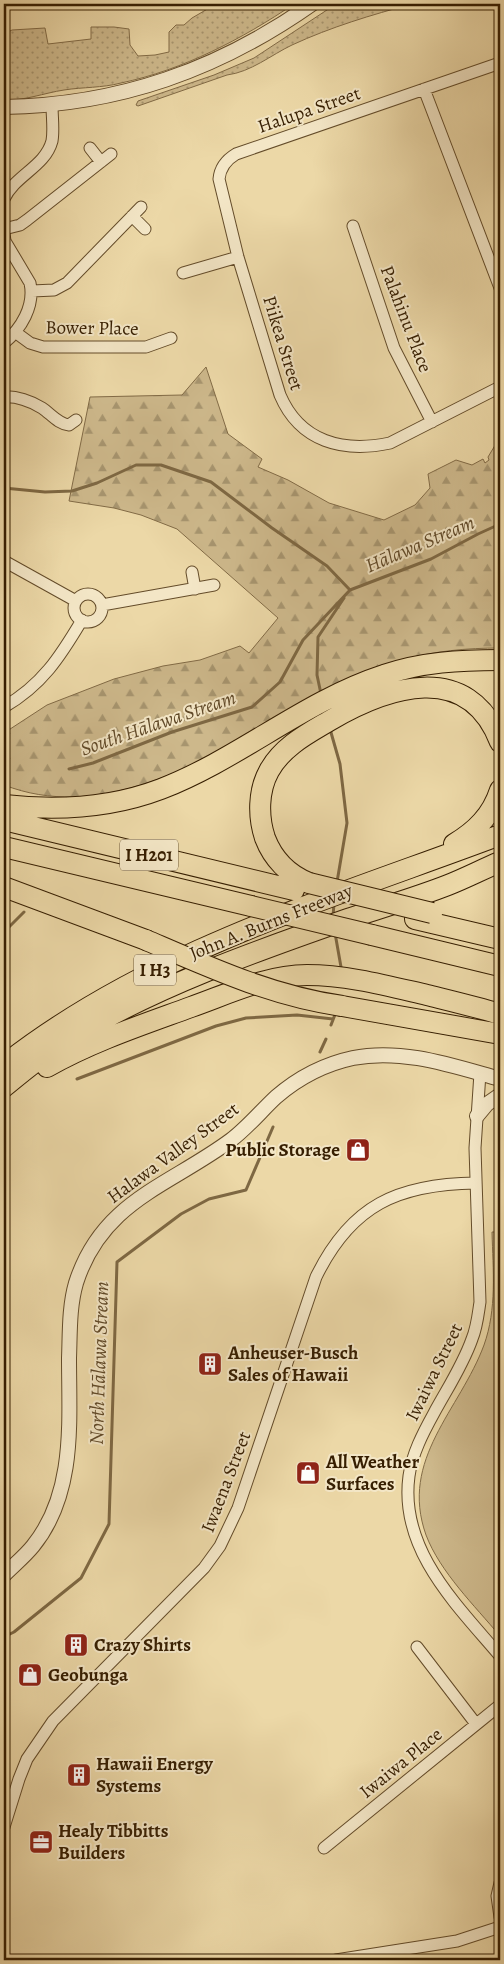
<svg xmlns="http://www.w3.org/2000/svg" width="504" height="1964" viewBox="0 0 504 1964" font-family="Alegreya,serif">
	<defs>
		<pattern id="grass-dots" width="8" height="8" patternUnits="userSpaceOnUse" patternTransform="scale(1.25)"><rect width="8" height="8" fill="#cdb88b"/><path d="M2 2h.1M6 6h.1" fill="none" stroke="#a7956f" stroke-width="1.8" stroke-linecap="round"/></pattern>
		<pattern id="forest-firs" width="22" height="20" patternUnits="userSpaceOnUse" patternTransform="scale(1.25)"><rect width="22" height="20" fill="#cdb88b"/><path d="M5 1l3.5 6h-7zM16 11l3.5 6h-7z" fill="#a7956f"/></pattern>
	</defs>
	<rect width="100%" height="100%" fill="#ecd8a7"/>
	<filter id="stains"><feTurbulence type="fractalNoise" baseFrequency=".004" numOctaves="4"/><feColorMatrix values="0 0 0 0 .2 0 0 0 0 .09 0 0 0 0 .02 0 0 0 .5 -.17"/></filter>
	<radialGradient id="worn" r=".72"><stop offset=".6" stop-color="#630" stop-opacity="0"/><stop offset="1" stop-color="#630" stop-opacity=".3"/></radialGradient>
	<!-- grass -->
	<path fill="url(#grass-dots)" stroke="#826b46" d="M216,4H251L258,6L260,4H294C242,39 183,70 121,83C102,88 83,87 64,90C44,93 24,101 4,100V34L12,30L45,28L48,44L91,39V27H114L129,29L130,45L138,56L155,55L169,52V32L176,25H184L192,18Z
		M336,4H412C371,15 331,27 292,45C271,55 251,72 227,75L138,106L136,105L138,101L214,75L254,58Z"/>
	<!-- forest -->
	<path fill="url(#forest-firs)" stroke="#826b46" d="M206,367L228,434L262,459L258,467L288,480L329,503L384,520L415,505L430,488L428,474L456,460L472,465L483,459L485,463L489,460L488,457L500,437V648C467,648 434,651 402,660C358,682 314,705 270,727C188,768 97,821 4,785V733L47,705L114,679L163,666L200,660L240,646L249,653L278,618L177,529L141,515L114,508L69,501L90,397L182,395Z"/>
	<!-- green -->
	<path fill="#cdb88b" stroke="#826b46" d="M492,1232H500V1636C475,1606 440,1572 426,1535C399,1459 460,1410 484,1345C497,1309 493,1270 492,1232Z"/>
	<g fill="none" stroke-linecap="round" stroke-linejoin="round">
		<!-- stream -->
		<path stroke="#7e6843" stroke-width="3" d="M4,488L45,492L72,491L97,483L136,465H161L211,482L272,528L327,566L350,590
			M321,694L317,675L318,637L344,598
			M330,729L340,764L347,823L337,882
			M69,769L93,763L172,732L252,707L280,682L303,640L350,590L431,559L478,534L500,524
			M333,917L334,903
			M4,932L24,912
			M335,933L341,967
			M331,1025L336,1012
			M320,1052L326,1039
			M77,1079L216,1026L246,1018L297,1015L333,1019
			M4,1637L14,1632L81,1578L109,1524L117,1262L181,1214L209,1199L246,1190L273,1127"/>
		<defs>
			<path id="minor" d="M500,63L236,154C226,160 220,168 219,179L238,257L280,395C300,442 343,453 390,443L500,387
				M424,89L500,288
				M90,148L101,162
				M4,199C15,175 45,167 52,141C54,130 52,117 52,105
				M132,216L145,229
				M353,226L394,348L432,422
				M4,229L20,225L27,220L111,154
				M4,234L5,241L30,283C35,306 21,329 4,343
				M183,273L238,257
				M32,291L54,290L67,283L141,207
				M15,332L30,343L43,347H146L171,338
				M4,397C16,396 31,401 42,408C51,414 58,424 69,425L76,420
				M4,561L76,601
				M192,572L195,589
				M74 608a14 14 0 1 1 28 0a14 14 0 1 1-28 0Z
				M102,605L214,585
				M4,707C42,685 60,657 82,620
				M480,1073L475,1148L480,1302C478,1315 477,1327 472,1339C463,1365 447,1389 434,1413C423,1433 412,1454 409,1476C399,1550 457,1605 500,1656
				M417,1647L476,1724
				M4,1827L19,1779L27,1759L53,1721L204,1568L220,1546L238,1508L316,1277C351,1205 398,1184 476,1183
				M324,1848L500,1705
				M500,1883L497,1896L500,1917
				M336,1960L457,1941L500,1927"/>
			<path id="tertiary" d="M4,107C119,105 218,70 312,4
				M477,1116L487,1104L500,1095
				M4,1575C14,1565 25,1556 33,1546C76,1493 69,1421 69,1358C70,1333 69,1307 76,1283C102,1201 169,1186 231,1140C247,1128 261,1111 276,1097C298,1078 325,1064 353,1058C402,1048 453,1066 500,1079"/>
			<path id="motorway" d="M4,805C57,811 111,808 161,789C239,759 304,701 384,675C421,662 461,660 500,660
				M4,820L294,890
				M454,844C476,831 492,815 500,790
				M4,847L251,906
				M309,883C289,875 273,859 265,838C258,817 258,791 269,771C282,747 307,734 329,721C387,687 468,659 500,742
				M4,887L146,940
				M415,919L500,939
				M372,935L500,966
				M342,1006L500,1034
				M4,1065C149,951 330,899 500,835
				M47,1067C93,1041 142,1025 191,1007C228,994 267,975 307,975C347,975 388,986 427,995C451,1001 476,1007 500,1014
				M4,1087C26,1069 49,1050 74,1036C155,987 256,951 345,920C379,908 415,898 448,885C466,878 483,869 500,862"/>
		</defs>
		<!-- minor casing -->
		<use href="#minor" stroke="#644c2a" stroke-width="13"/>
		<!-- tertiary casing -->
		<use href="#tertiary" stroke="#644c2a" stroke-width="16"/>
		<!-- motorway casing -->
		<use href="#motorway" stroke="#361e01" stroke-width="22"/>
		<!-- minor -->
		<use href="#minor" stroke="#f3e6c6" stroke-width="11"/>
		<!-- tertiary -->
		<use href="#tertiary" stroke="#f3e6c6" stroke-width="14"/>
		<!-- motorway -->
		<use href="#motorway" stroke="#ecd8a7" stroke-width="20"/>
		<defs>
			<path id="motorway-bridge" d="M309,883L432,913
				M251,906L372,935
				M146,940C211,968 272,996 342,1006"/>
		</defs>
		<!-- motorway-bridge casing -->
		<use href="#motorway-bridge" stroke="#361e01" stroke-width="22" stroke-linecap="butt"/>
		<!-- motorway-bridge -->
		<use href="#motorway-bridge" stroke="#ecd8a7" stroke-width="20"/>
	</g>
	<!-- icons -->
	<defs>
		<symbol id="shop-square" viewBox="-11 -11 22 22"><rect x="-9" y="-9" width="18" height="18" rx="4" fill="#8f2418" stroke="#f3e6c6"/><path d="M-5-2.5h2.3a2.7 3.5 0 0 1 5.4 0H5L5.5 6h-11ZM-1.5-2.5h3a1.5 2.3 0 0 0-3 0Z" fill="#fff"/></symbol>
		<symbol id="building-square" viewBox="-11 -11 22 22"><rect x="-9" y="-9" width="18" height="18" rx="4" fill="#8f2418" stroke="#f3e6c6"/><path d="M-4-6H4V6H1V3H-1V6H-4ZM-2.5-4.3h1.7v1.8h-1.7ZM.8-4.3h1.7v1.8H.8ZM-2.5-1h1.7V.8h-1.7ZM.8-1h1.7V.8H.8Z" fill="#fff"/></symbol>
		<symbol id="office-square" viewBox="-11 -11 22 22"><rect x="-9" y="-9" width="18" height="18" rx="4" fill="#8f2418" stroke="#f3e6c6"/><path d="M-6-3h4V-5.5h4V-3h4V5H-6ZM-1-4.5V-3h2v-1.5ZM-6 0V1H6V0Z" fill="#fff"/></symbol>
	</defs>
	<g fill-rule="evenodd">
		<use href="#shop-square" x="344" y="1136" width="28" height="28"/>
		<use href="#building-square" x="196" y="1350" width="28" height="28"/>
		<use href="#shop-square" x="294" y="1459" width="28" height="28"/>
		<use href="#building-square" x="62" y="1631" width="28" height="28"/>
		<use href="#shop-square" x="16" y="1661" width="28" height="28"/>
		<use href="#building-square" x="65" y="1761" width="28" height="28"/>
		<use href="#office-square" x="27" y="1828" width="28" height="28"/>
	</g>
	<g text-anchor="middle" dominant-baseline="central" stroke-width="4" stroke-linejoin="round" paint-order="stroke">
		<!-- shield labels -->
		<g fill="#f3e6c6" stroke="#6f5a3c" stroke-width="1">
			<rect x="120" y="839.5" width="58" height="31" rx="4"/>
			<rect x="134" y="954.5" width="42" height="31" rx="4"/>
		</g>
		<g font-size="18" font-weight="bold" fill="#361e01">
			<text x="149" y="855">I H201</text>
			<text x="155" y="970">I H3</text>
		</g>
		<!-- street labels -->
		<g font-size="19" fill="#361e01" stroke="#f3e6c6">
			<text transform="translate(309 110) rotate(-19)">Halupa Street</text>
			<text transform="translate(406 319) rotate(69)">Palahinu Place</text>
			<text transform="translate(92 328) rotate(1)">Bower Place</text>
			<text transform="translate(283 343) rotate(73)">Piikea Street</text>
			<text transform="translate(271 922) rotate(-22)">John A. Burns Freeway</text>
			<text transform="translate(173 1153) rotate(-36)">Halawa Valley Street</text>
			<text transform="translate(434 1372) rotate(-64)">Iwaiwa Street</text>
			<text transform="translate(226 1482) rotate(-69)">Iwaena Street</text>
			<text transform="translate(401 1763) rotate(-39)">Iwaiwa Place</text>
		</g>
		<!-- poi labels -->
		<g font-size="19" font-weight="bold" fill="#361e01" stroke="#f3e6c6" text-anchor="start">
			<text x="340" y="1150" text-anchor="end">Public Storage</text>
			<text x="228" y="1353">Anheuser-Busch<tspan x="228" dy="22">Sales of Hawaii</tspan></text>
			<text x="326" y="1462">All Weather<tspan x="326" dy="22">Surfaces</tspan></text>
			<text x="94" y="1645">Crazy Shirts</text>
			<text x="48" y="1675">Geobunga</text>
			<text x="96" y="1764">Hawaii Energy<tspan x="96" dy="22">Systems</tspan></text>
			<text x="58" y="1831">Healy Tibbitts<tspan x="58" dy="22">Builders</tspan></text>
		</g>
		<!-- water labels -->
		<g font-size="20" font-style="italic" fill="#604928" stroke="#f3e6c6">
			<text transform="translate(420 544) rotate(-23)">Hālawa Stream</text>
			<text transform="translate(158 723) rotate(-19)">South Hālawa Stream</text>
			<text transform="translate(99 1363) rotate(-88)">North Hālawa Stream</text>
		</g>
	</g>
	<!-- margin -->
	<rect width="504" height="1964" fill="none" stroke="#ecd8a7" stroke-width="20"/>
	<rect x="5" y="5" width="494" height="1954" fill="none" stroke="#361e01" stroke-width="2.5"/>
	<rect x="10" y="10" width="484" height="1944" fill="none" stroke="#361e01"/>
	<rect width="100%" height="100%" filter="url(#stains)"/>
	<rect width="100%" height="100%" fill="url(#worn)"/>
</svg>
